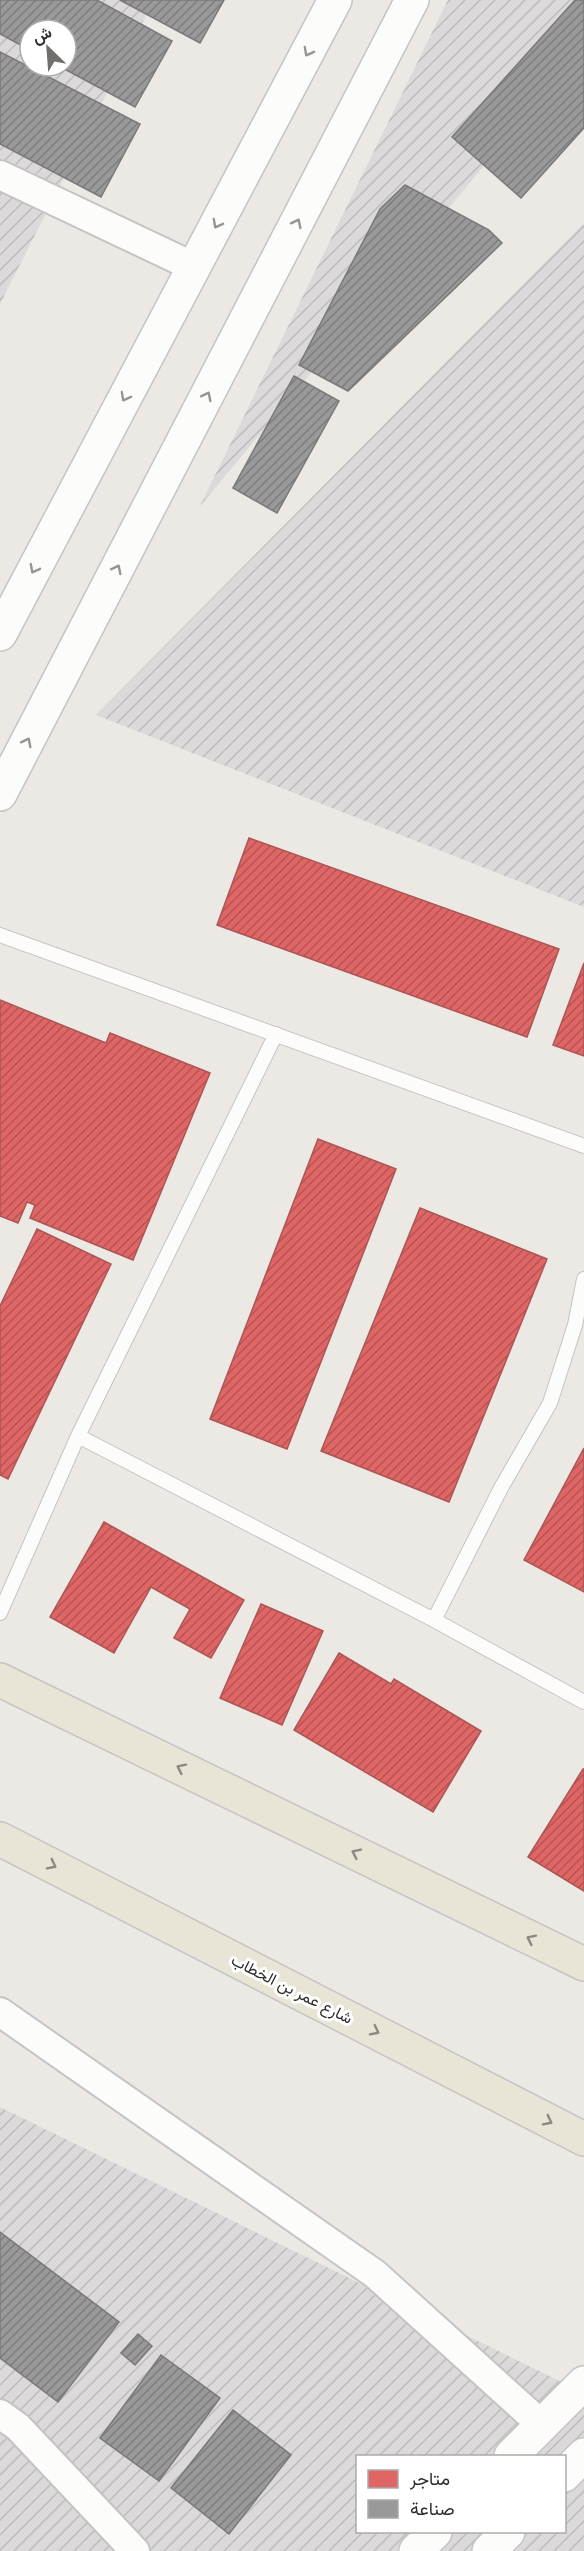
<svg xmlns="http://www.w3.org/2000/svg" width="584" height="2551" viewBox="0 0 584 2551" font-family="Helvetica,Vazirmatn,sans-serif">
	<defs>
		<pattern id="industrial-furrows" width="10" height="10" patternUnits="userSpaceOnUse" patternTransform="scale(1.5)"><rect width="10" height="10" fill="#dcd9db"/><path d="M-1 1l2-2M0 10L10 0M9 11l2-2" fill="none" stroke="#bdbbbc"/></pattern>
		<pattern id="shops-hatch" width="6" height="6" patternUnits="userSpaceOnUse" patternTransform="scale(1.5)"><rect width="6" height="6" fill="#e06666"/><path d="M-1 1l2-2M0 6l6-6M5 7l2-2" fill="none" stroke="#b65454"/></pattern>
		<pattern id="industry-hatch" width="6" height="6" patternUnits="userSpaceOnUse" patternTransform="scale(1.5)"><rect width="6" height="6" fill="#999"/><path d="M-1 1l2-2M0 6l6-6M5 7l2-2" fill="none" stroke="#7d7d7d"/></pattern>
	</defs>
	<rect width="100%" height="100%" fill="#ece8e4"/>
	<!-- industrial -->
	<path fill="url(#industrial-furrows)" fill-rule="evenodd" d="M0,0H154L0,304ZM30,30H66V66H30Z
		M448,0H584V46L200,506Z
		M584,223V907L96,715Z
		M0,2107L584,2393V2551H0ZM358,2456H564V2532H358Z"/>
	<!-- shops -->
	<path fill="url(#shops-hatch)" stroke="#ab5555" stroke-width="1.5" d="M249,838L559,949L527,1037L217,925Z
		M584,963V1056L553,1045Z
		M0,1000L106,1043L110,1033L210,1073L133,1260L30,1218L35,1205L27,1202L18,1223L0,1216Z
		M318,1139L396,1169L287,1449L210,1419Z
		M420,1208L547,1259L449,1502L321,1451Z
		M37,1229L111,1264L8,1479L0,1475V1306Z
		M584,1448V1592L524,1560Z
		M104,1522L244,1600L211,1658L174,1638L190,1609L151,1587L114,1653L50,1617Z
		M261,1604L323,1631L282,1725L220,1698Z
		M339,1653L391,1684L394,1679L481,1731L433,1812L294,1730Z
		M583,1769H584V1891L528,1857Z"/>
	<!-- industry -->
	<path fill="url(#industry-hatch)" stroke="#797979" stroke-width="1.5" d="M0,0H97L172,41L135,107L59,66H66V30H30V50L0,34Z
		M120,0H224L200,43Z
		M575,0H584V128L521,198L452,137Z
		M0,52L140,124L101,197L0,144Z
		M405,185L489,230L502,243L348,391L299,365L380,209Z
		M294,376L339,401L277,513L233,488Z
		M0,2232L119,2322L58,2402L0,2358Z
		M138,2334L152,2346L135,2365L121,2353Z
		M161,2355L220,2398L159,2481L100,2438Z
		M233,2410L291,2455L229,2534L171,2488Z"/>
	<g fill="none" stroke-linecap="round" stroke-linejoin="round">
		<defs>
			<path id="lane" d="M0,935L584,1146
				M78,1436L434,1620L584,1702
				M0,1613L78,1436L276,1034
				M434,1620L501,1488L550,1403L575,1325L584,1279"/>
			<path id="street" d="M0,175L194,267
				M0,2012L375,2274L542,2425
				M0,2414L18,2427L135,2551"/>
			<path id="secondary" d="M0,634L335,0
				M0,794L412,0
				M511,2456L584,2383
				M564,2475L584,2455
				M416,2551L435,2532
				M489,2551L508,2532"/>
			<path id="primary" d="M0,1680L584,1964
				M0,1839L584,2139"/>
		</defs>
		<!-- lane casing -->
		<use href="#lane" stroke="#c5c4c5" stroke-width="16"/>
		<!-- street casing -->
		<use href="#street" stroke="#c5c4c5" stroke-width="32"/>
		<!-- secondary casing -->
		<use href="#secondary" stroke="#c5c4c5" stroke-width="36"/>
		<!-- primary casing -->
		<use href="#primary" stroke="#c6c5c4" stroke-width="36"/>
		<!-- lane -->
		<use href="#lane" stroke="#fcfcfb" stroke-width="14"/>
		<!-- street -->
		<use href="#street" stroke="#fcfcfb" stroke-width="28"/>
		<!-- secondary -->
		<use href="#secondary" stroke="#fcfcfb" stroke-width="33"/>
		<!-- primary -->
		<use href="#primary" stroke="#e8e4d6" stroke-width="33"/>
	</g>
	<!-- one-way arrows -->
	<defs><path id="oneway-chevron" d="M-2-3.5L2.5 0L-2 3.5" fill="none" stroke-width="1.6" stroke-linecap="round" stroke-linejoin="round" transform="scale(1.5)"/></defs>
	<g stroke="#959594">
		<use href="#oneway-chevron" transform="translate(308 52) rotate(118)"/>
		<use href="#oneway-chevron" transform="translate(297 223) rotate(-63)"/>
		<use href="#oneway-chevron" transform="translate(217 224) rotate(118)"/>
		<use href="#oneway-chevron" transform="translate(207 396) rotate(-63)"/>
		<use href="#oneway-chevron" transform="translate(125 397) rotate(118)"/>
		<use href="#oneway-chevron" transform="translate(34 569) rotate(118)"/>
		<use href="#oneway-chevron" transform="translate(117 569) rotate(-63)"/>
		<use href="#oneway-chevron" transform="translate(27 742) rotate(-63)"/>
	</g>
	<g stroke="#8b8982">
		<use href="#oneway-chevron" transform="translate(181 1768) rotate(-154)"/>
		<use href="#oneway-chevron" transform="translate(356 1853) rotate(-154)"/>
		<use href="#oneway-chevron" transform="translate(52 1865) rotate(27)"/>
		<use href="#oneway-chevron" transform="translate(531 1939) rotate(-154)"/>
		<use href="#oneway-chevron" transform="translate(375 2031) rotate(27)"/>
		<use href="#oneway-chevron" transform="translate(548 2121) rotate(27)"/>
	</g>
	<g text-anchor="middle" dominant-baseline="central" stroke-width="6" stroke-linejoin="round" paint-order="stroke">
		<!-- street labels -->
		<g font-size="16" fill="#2e2e2e" stroke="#fff">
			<text transform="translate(292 1989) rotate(27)">شارع عمر بن الخطاب</text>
		</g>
	</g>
	<!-- legend -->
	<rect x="356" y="2455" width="210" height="78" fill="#ffffff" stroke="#ababab" stroke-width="1.5"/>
	<rect x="368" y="2470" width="30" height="18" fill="#e06666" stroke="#ababab" stroke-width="1.5"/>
	<text x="410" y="2485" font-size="18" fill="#2e2e2e">متاجر</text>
	<rect x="368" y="2500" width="30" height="18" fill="#999999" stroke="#ababab" stroke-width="1.5"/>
	<text x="410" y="2515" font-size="18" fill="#2e2e2e">صناعة</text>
	<!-- north arrow -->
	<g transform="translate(48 48) rotate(335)"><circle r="28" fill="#ffffff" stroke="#ababab" stroke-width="1.5"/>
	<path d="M0-4.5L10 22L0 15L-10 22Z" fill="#706f6e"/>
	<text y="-9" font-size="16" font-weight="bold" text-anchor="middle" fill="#2e2e2e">ش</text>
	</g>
</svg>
